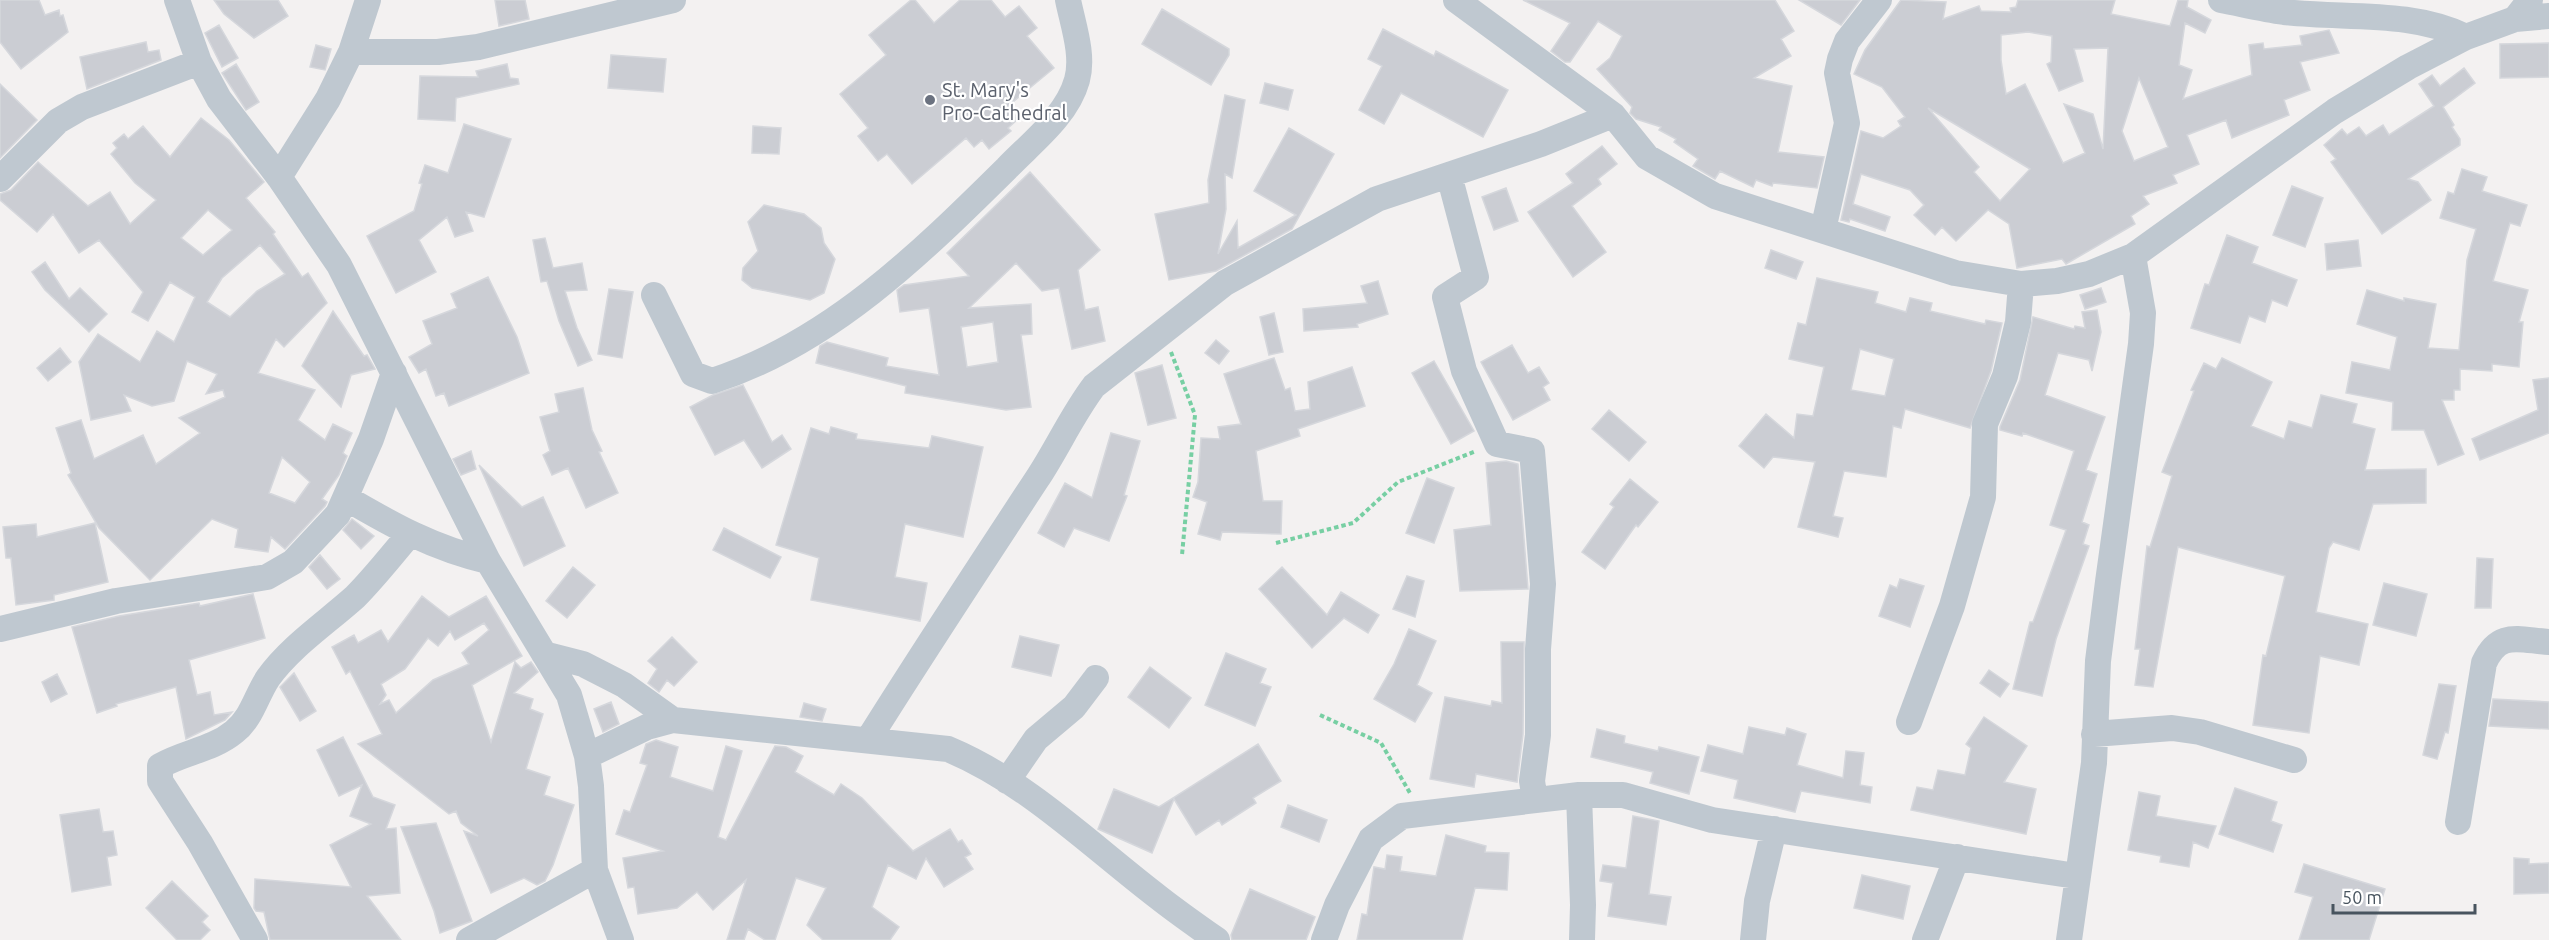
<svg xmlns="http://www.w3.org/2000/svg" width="2549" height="940" viewBox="0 0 2549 940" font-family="Ubuntu,sans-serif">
	<rect width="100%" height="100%" fill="#f3f1f1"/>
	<!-- building -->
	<path fill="#cbcdd3" stroke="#d5d7dc" stroke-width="1.5" fill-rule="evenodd" d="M0,0H39L45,15L59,10L60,16L63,15L68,32L21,69L0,42Z
		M214,0H278L288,16L254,38L224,14Z
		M495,0H525L529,19L499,26Z
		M911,0H915L934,23L960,0H991L1005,17L1019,6L1037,28L1027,36L1054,68L1008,106L1018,119L1008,128L1011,131L989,149L982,140L974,147L966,138L912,184L887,154L878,161L858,136L868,128L840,94L886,55L869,35Z
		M1523,0H1775L1794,31L1781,39L1791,56L1754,78L1792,86L1778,152L1824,157L1817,188L1773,183L1772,186L1756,180L1753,187L1720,171L1715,179L1693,166L1698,159L1674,142L1676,139L1659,130L1661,127L1636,119L1630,113L1632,107L1597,69L1610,58L1622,36L1598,21L1570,62H1565L1551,51L1570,23Z
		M1799,0H1860L1841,25Z
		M1901,0L1946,2L1943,19L1979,6L1981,11L2011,12L2010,8L2016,7L2018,0H2115L2111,14L2170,26L2178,0H2188L2187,7L2211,20L2205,33L2185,23L2179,65L2192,70L2183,99L2252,75L2249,45L2263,43L2264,49L2302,45L2300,36L2329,30L2339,53L2300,62L2310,90L2284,100L2289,115L2232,138L2226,120L2187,135L2199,164L2173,175L2177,183L2143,196L2149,204L2131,216L2135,224L2066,264L2062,259L2017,268L2009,224L1988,210L1956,241L1942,227L1935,235L1914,215L1924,205L1910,190L1861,174L1853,204L1890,217L1885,231L1850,219L1849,222L1841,220L1861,131L1883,138L1901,126L1898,121L1905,117L1882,87L1854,74L1865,50ZM2028,32L2052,36L2051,62L2047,64L2059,91L2083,81L2074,49L2108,48L2103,149L2093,114L2064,104L2085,153L2063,163L2025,84L2006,94L2001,60V35ZM2139,78L2168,147L2134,161L2122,131ZM1928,108L2030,169L2000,201L1974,172L1979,167Z
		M1162,9L1229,49V55L1211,85L1142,44Z
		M219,25L238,58L222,67L205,33Z
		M1383,29L1434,56L1436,51L1508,90L1483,137L1401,93L1384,124L1359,110L1382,66L1368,59Z
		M146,42L148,52L159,50L161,60L87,89L80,57Z
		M2549,43V77L2500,78V44Z
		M316,45L331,49L325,70L310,67Z
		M611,55L666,59L663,92L608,88Z
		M236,64L259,102L246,110L222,73Z
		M507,64L510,78L518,79L519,84L456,98L455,121L418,119L420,76L478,77L476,71Z
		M2464,68L2475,83L2443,107L2454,125L2452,127L2460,139V145L2408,179L2418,182L2431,200L2382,234L2331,162L2336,159L2324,145L2342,129L2347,135L2359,127L2366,136L2383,125L2389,135L2434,106L2419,84L2432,75L2440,86Z
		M1265,83L1293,90L1288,110L1260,103Z
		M0,84L37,120L0,158Z
		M1225,95L1245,100L1232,178L1225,174L1226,209L1218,254L1237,221L1238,248L1296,215L1254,191L1289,128L1334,154L1292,229L1216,271L1169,280L1155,214L1209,203L1208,180Z
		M201,118L229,140L264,182L246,198L275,232L273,234L302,277L308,273L327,303L284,347L276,339L258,373L315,390L298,420L325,440L333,424L352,433L343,453L347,456L339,475L322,499L327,502L325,506L285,549L271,537L268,552L235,547L238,529L212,519L150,580L99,528L68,475L71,473L56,428L81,420L94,459L143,435L156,464L200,433L179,418L225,397L223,390L206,394L217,374L187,361L174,401L152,406L124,395L131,411L91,420L79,362L98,334L140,362L157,331L174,342L195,297L170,282L148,321L132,312L143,292L99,240L79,253L53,214L37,232L0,200V194L11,190L38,162L88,206L110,192L130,224L156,200L135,183L111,154L117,148L113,143L124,134L128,139L143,126L170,157ZM208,210L232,230L203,255L181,238ZM260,245L285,274L257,291L230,317L207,302L222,278ZM282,457L310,482L295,503L269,493Z
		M464,124L511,139L484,217L466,212L473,231L455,237L447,217L419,240L436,272L396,293L367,236L414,211L422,184L419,183L425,165L448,173Z
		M753,126L781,128L779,154L752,153Z
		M1602,146L1617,164L1598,179L1601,184L1572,206L1606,252L1573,277L1528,212L1573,183L1566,174Z
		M2462,169L2487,177L2482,191L2527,205L2520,226L2510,223L2493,281L2528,290L2519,322H2523L2519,367L2492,364V371L2460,369V390H2454V400H2442L2464,454L2438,465L2424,430H2392L2393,402L2346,393L2352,362L2390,370L2397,337L2357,324L2367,290L2404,301V298L2436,304L2428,348L2459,350L2467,260L2476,229L2440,218L2448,192L2454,194Z
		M1030,172L1100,250L1078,270L1085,310L1098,307L1105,341L1072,349L1059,288L1042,291L1016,263L969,308L1031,304L1032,334L1021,335L1031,407L1006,410L905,393L906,386L816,363L820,346L827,342L888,358L886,366L939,375L929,308L900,312L897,290L904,285L969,276L947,253ZM993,322L998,362L967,367L961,327Z
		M2292,186L2323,198L2305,247L2273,235Z
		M1506,188L1518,221L1494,230L1482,197Z
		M764,205L804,214L821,228L824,243L835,259L824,293L810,300L752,288L742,280L743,268L758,251L748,222Z
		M2227,235L2258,247L2252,263L2297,280L2287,306L2272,300L2265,322L2249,316L2240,343L2191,328L2205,284L2209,285Z
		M545,238L553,268L582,263L587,290L565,291L577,328L592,360L578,366L559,321L547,281L541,282L533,240Z
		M2358,240L2361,266L2327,270L2325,244Z
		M1771,250L1803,262L1796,279L1765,268Z
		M45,262L69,299L80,288L107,314L89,332L45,290L32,272Z
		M488,277L517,337L529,373L449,406L444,393L436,396L426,369L419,373L409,357L432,344L423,321L457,308L451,294Z
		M1817,278L1878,292L1875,303L1906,312L1910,298L1932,303L1930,311L1985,324L1986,320L2002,323L1991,371L1970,428L1905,409L1901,428L1893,426L1886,477L1844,471L1833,516L1843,518L1838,537L1798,527L1815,462L1773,457L1764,468L1739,446L1766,414L1794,438L1797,414L1813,416L1824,367L1789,359L1798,323L1806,325ZM1860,349L1894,359L1885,396L1851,390Z
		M1378,281L1388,314L1357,324L1358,327L1304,331L1303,309L1367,303L1361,286Z
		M2101,288L2106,302L2085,309L2080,295Z
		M609,289L633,292L622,358L598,354Z
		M2097,310L2101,332L2092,371L2089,360L2058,353L2045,395L2105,417L2086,470L2097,474L2082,522L2089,525L2083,544L2089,546L2056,639L2042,696L2013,689L2030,622H2033L2066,530L2050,525L2074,451L2023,433L2022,436L2000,430V427L2020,380L2033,317L2074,329L2075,326L2085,328L2082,312Z
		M333,311L364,356L367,355L375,369L351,375L341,407L302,366Z
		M1274,313L1283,352L1269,355L1260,317Z
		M1216,340L1229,351L1219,364L1205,353Z
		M1512,345L1528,373L1539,367L1549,383L1543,387L1550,400L1513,420L1481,362Z
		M60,348L71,362L48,381L37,368Z
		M1274,358L1285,390L1290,388L1295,411L1310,409L1308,382L1352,367L1365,406L1298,429L1300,436L1256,451L1263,501H1282L1281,534L1222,532L1220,540L1198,534L1207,502L1193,497L1198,482L1201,438L1220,439L1218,427L1241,424L1224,374Z
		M2222,358L2272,382L2251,426L2284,439L2289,421L2312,428L2321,395L2357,404L2352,423L2375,429L2365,470L2426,469V503L2373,504L2359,550L2333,542L2329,548L2316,612L2368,624L2359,665L2320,656L2309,733L2253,725L2263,655L2266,656L2285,576L2178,547L2153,687L2135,685L2140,649H2135L2147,546L2150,547L2172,476L2162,472L2194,391L2191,390L2204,363L2216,369Z
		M1434,361L1474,431L1451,444L1412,373Z
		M1162,365L1176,418L1148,425L1135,373Z
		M2549,378V433L2480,460L2472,439L2538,410L2533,380Z
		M743,385L772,442L782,435L791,449L762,468L744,440L715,455L690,407L713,395Z
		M583,388L592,430L602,451L599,452L618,493L586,508L568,468L552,475L543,455L550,451L540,417L559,412L555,394Z
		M1609,410L1646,442L1629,461L1592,429Z
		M831,427L857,434L856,439L929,448L932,436L983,447L963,537L905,524L895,577L927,583L920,621L811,600L819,558L776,545L811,428L829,434Z
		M1111,433L1140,441L1124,495L1127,496L1109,541L1074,528L1064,547L1038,533L1065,483L1092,498Z
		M471,451L476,469L461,475L453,459Z
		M1506,461L1518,464L1528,589L1460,591L1454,530L1491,525L1486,463Z
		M479,465L522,507L543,497L565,546L524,566Z
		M1427,478L1454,488L1434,543L1406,533Z
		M1630,479L1658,502L1638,527L1636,525L1605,569L1582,552L1614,507L1610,504Z
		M352,519L374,536L361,549L343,530Z
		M95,523L108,582L54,595V600L16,605L11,558H6L3,527L36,524L37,537Z
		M724,528L781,557L770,578L713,550Z
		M320,555L340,579L327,589L309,567Z
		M2477,558L2493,559L2491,608H2475Z
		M573,567L595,585L567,618L546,601Z
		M1282,567L1327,615L1341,592L1379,615L1368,633L1344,618L1312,648L1259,589Z
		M1407,576L1424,581L1415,617L1393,609Z
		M1900,579L1924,586L1910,627L1879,616L1890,585L1897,588Z
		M2384,583L2427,594L2416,636L2373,625Z
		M253,594L265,638L189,660L197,695L210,692L214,715L232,712L225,720L186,739L176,687L116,704L117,706L97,713L72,627L119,616L199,603L200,606Z
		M422,596L449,617L486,596L522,656L472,685L491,742L515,662L521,668L531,662L538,672L514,693L533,699L530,709L543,714L526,769L550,777L544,795L574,805L553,865L545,881L537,885L524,878L491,893L464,831L478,836L461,823L456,811L449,814L358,744L382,734L350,671L346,674L332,647L354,635L358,643L381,630L388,642ZM484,623L489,630L462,653L469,664L433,680L396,713L389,700L380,704L386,695L381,684L405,669L428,638L438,646L450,631L455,640Z
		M1409,629L1436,641L1417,685L1432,693L1415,722L1374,699L1394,664Z
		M1020,636L1059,645L1051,676L1012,667Z
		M672,637L697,662L674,686L667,680L659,692L648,683L657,669L648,661Z
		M1501,642H1524L1523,734L1517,782L1476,774L1474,787L1430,779L1445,697L1491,706L1492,701L1502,703Z
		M1226,653L1266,669L1260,683L1271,687L1255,726L1205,705Z
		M1150,667L1191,698L1169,728L1128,697Z
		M1989,670L2009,684L2000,697L1980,683Z
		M294,673L316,711L300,721L280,687Z
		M57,674L67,694L51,702L42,682Z
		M2439,684L2456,686L2448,733L2445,732L2437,759L2423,755Z
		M2493,699L2549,702V729L2489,726Z
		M611,702L619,724L603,732L594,709Z
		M804,703L826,709L822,721L800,717Z
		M1984,717L2027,746L2004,782L2036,789L2026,834L1911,810L1917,787L1933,790L1938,770L1965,775L1971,748L1966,744Z
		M1749,727L1785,735L1787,728L1806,734L1797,765L1843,778L1846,751L1864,753L1860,785L1872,787L1870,803L1801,791L1795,812L1734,798L1738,780L1701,771L1708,745L1743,754Z
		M1597,729L1625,736L1624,743L1658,751L1659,747L1699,757L1689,794L1650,783L1653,772L1591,757Z
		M343,737L373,797L395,805L386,829L396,828L400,893L367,896L401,940H270L264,912L256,911L254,908L255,879L351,887L330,845L371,824L350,816L362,785L339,796L317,750Z
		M656,740L678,747L670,777L713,791L726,746L742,751L718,837L726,840L775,746L786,747L803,756L795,772L834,795L841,784L862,798L913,851L950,829L958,842L962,840L971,854L965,857L973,869L944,887L926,858L916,879L888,865L872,907L899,927L890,940H823L807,925L826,888L796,878L775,940H765L748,929L744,940H727L746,880L713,910L697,892L677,908L638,914L634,887L628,888L623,858L663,851L616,834L624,810L630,812L647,765L640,763L646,744Z
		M1258,744L1281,781L1253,798L1256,803L1222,825L1219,820L1196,835L1174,799L1152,853L1098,829L1114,789L1159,807Z
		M2235,788L2277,802L2271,821L2282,825L2273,852L2219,834Z
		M2139,792L2160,796L2156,816L2216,826L2208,848L2193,842L2189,867L2160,862L2161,856L2128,850Z
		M1288,805L1327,820L1319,842L1281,827Z
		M99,809L103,832L113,831L117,855L107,857L111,885L72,892L60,815Z
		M1633,816L1659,821L1649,894L1671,897L1666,925L1608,916L1613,883L1600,881L1603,865L1626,868Z
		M436,823L472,921L440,933L434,911L401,827Z
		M1446,835L1486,846L1485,852L1509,853L1507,890L1475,888L1462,940H1357L1362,914L1367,915L1374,867L1385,869L1387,855L1402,857L1400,871L1436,876Z
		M2514,858L2529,859V864L2549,863V893L2514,894Z
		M2304,864L2385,889L2369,940H2299L2313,897L2295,892Z
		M1862,875L1910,886L1903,919L1854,908Z
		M172,881L208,916L202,922L210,930L200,940H177L146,908Z
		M1250,889L1315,917L1306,940H1232L1231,935Z"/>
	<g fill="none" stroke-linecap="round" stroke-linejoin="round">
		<!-- path -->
		<path stroke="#77cfa3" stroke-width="4" stroke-dasharray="4.5 3" stroke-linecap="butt" d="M1171,352L1195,415L1182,555
			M1276,543L1353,523L1398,482L1476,451
			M1320,715L1381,743L1410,793"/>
		<!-- minor -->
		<path stroke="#bfc8d0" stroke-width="26" d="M177,0L199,62L219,99L279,177L339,265L488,561L569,695L587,756L591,786L595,870L621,940
			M1456,0L1613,115L1647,157L1715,196L1955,273L2021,284L2057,281L2089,274L2133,256L2335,111L2408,67L2466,37L2515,19L2530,0
			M2221,0C2242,4 2263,9 2284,12C2345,19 2411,10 2466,37
			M2515,19L2549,16
			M351,52H438L478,47L673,0
			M1449,175L1476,277L1445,297L1464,371L1497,444L1532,451L1543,584L1538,649V735L1532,781L1535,800
			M279,177L328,99L351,52L368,0
			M0,179L58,121L82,107L199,62
			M1823,230L1847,123L1837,73L1840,59L1847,41L1879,0
			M654,295L693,374L712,381C830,343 921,253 1007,168C1032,142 1067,116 1077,80C1084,55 1073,25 1068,0
			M346,498C394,526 433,548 488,561
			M0,629L116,601L267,577L293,562L338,514L371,439L394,373
			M544,654L583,664L624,685L673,720
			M1909,722L1952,606L1983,497L1985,424L2005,376L2018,322L2021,284
			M2094,734L2172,728L2200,732L2294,760
			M868,740C923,652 980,566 1037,479C1057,449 1072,415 1094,386L1225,283L1377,199L1541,144L1613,115
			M587,756L647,727L673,720L948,749C1027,782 1090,845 1158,897C1177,912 1197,926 1217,940
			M1007,781L1036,739L1074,707L1096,678
			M1579,795L1583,905L1582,940
			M2458,822L2484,663C2499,630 2518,640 2549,642
			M255,940L200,843L160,781V766C184,752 212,750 234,732C252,718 256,696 268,678C290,647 326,623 355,597C374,578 391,556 409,535
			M469,940L595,870
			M1324,940L1337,905L1371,839L1402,816L1579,795H1623L1712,820L2076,876
			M1753,940L1757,901L1774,829
			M1925,940L1957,857
			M2069,940L2094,763L2098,661L2108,582L2141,344L2143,313L2133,256"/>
	</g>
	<!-- markers -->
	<circle fill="#6b7280" stroke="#fff" stroke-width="2" cx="930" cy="100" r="6"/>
	<g text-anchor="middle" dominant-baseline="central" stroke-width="4.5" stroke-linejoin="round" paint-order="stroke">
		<!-- worship labels -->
		<g font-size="20" fill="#5b616d" stroke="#fff" text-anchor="start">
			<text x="942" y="89">St. Mary's<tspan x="942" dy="23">Pro-Cathedral</tspan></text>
		</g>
	</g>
	<!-- scale -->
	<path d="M2333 904v9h142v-9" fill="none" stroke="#48545f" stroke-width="3"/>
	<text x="2342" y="904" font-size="18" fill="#48545f" stroke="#ffffff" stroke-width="4.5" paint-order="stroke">50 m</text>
</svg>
